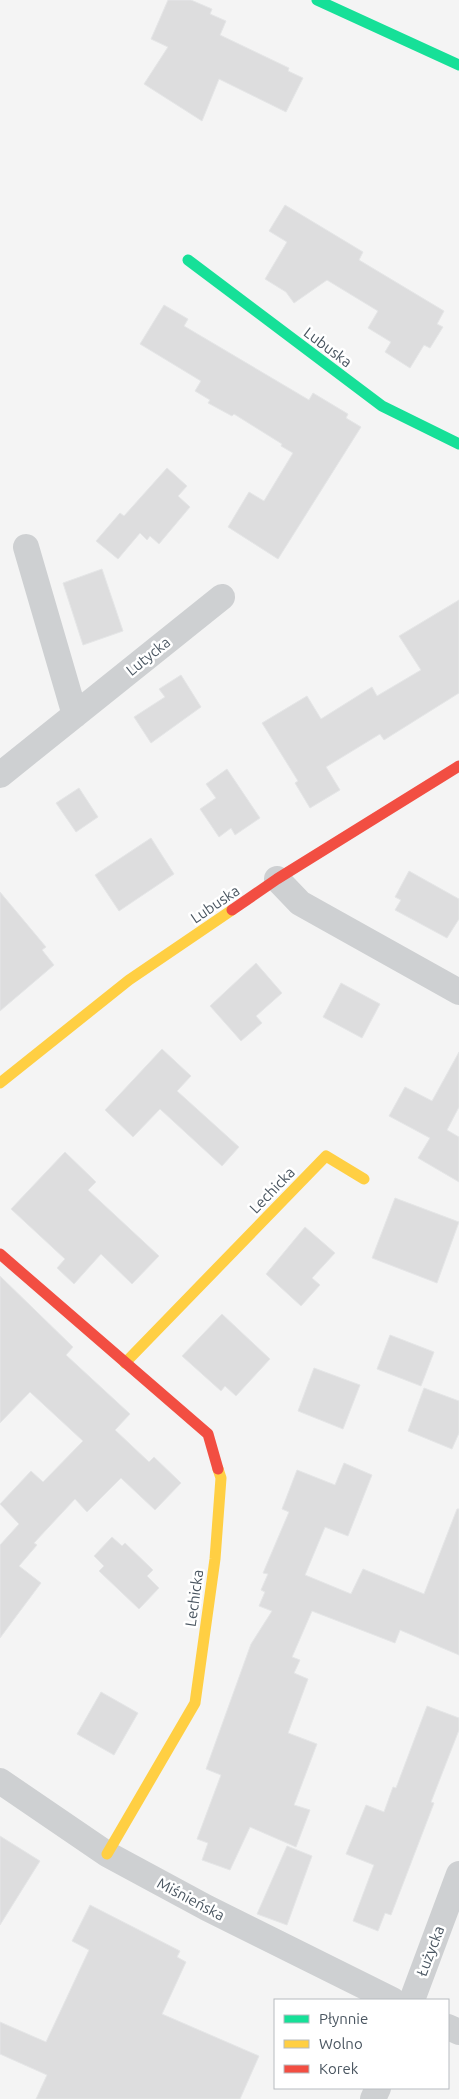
<svg xmlns="http://www.w3.org/2000/svg" width="459" height="2099" viewBox="0 0 459 2099" font-family="Ubuntu,sans-serif">
	<rect width="100%" height="100%" fill="#f4f4f4"/>
	<!-- building -->
	<path fill="#ddddde" stroke="#e5e6e7" d="M168,0H191L212,9L210,14L226,21L220,35L289,68L288,71L303,78L286,112L219,79L202,121L144,84L168,47L151,39Z
		M285,205L363,252L359,260L444,311L437,324L443,327L430,348L424,345L410,368L385,352L391,342L368,328L378,311L327,280L294,303L286,292L265,279L287,242L269,231Z
		M164,305L188,319L184,326L309,400L313,393L348,414L346,418L361,427L278,559L228,527L249,492L264,501L293,453L281,446L282,444L234,414L232,416L208,403L210,400L195,391L201,381L140,344Z
		M167,468L187,486L178,496L190,507L159,544L150,536L147,540L140,533L118,559L96,541L120,513L124,516Z
		M102,569L123,631L83,645L63,583Z
		M459,600V693L384,740L380,734L326,767L340,790L310,808L295,783L298,781L262,723L307,696L321,719L372,687L377,696L421,670L399,636Z
		M181,675L201,707L151,743L134,717L165,697L159,689Z
		M227,769L260,818L235,835L231,828L219,837L200,809L216,798L206,784Z
		M79,788L98,817L76,832L56,803Z
		M151,838L174,874L119,911L95,875Z
		M409,871L459,899V919L447,938L395,910L401,900L395,897Z
		M0,892L46,947L42,950L54,965L0,1011Z
		M256,963L282,993L256,1016L262,1023L241,1041L210,1006Z
		M341,983L380,1004L362,1038L323,1017Z
		M162,1049L191,1076L177,1091L239,1147L222,1166L160,1109L133,1137L105,1110Z
		M459,1052V1107L447,1130L459,1137V1182L418,1158L430,1138L389,1116L405,1087L432,1101Z
		M65,1152L96,1182L88,1190L159,1256L132,1284L101,1254L74,1284L57,1268L65,1259L11,1209Z
		M395,1198L459,1222L437,1283L372,1258Z
		M305,1227L335,1253L312,1278L320,1285L301,1306L266,1274Z
		M0,1276L73,1347L66,1355L130,1414L115,1430L149,1462L154,1457L181,1483L155,1510L121,1478L87,1512L75,1499L34,1543L37,1545L19,1566L41,1583L0,1638V1545L19,1524L0,1504L31,1471L43,1482L83,1441L30,1392L0,1423Z
		M222,1314L270,1359L236,1396L225,1386L221,1391L182,1356Z
		M390,1335L434,1352L421,1386L377,1369Z
		M314,1368L360,1385L343,1429L298,1411Z
		M424,1388L459,1401V1433L452,1449L408,1431Z
		M344,1463L372,1475L348,1536L325,1527L305,1575L351,1594L363,1569L424,1594L457,1509H459V1655L400,1630L395,1643L312,1611L292,1657L300,1660L294,1673L308,1679L288,1733L317,1744L294,1805L310,1810L296,1847L250,1827L230,1870L202,1860L208,1843L197,1839L221,1775L206,1769L251,1644L272,1611L259,1606L265,1592L261,1590L268,1574L263,1573L289,1512L282,1509L297,1470L335,1485Z
		M112,1537L122,1546L125,1543L153,1570L147,1576L159,1588L139,1609L99,1571L104,1566L94,1556Z
		M101,1692L138,1713L114,1755L77,1734Z
		M427,1706L459,1718V1730L431,1802L434,1803L391,1915L385,1913L378,1931L353,1921L374,1865L346,1854L366,1805L384,1812L393,1787L396,1788Z
		M0,1836L40,1861L0,1925Z
		M287,1846L312,1856L287,1925L257,1914Z
		M90,1905L180,1951L177,1957L186,1962L162,2014L259,2056L240,2099H36L47,2075L0,2054V2022L46,2042L89,1950L72,1941Z"/>
	<g fill="none" stroke-linecap="round" stroke-linejoin="round">
		<!-- street -->
		<path stroke="#ced0d2" stroke-width="26" d="M26,547L75,715
			M0,775L222,597
			M277,879L300,903L459,992
			M0,1781L107,1854L207,1908L392,2000
			M412,2000L459,1874
			M448,2027L459,2032
			M373,2099L378,2088"/>
		<!-- fast -->
		<path stroke="#16e098" stroke-width="11" d="M317,0L459,65
			M188,260L382,406L459,444"/>
		<!-- slow -->
		<path stroke="#ffcf43" stroke-width="11" d="M0,1083L129,980L232,910
			M125,1363L326,1156L364,1179
			M107,1854L195,1703L215,1559L221,1478L218,1469"/>
		<!-- jam -->
		<path stroke="#f24e42" stroke-width="11" d="M232,910L277,879L459,766
			M0,1254L208,1434L218,1469"/>
	</g>
	<g text-anchor="middle" dominant-baseline="central" stroke-width="5" stroke-linejoin="round" paint-order="stroke">
		<!-- street labels -->
		<g font-size="15" fill="#4a5661" stroke="#fff">
			<text transform="translate(328 347) rotate(37)">Lubuska</text>
			<text transform="translate(148 656) rotate(-39)">Lutycka</text>
			<text transform="translate(215 904) rotate(-34)">Lubuska</text>
			<text transform="translate(272 1190) rotate(-46)">Lechicka</text>
			<text transform="translate(194 1598) rotate(-82)">Lechicka</text>
			<text transform="translate(191 1899) rotate(28)">Miśnieńska</text>
			<text transform="translate(430 1951) rotate(-69)">Łużycka</text>
		</g>
	</g>
	<!-- legend -->
	<rect x="274" y="1999" width="175" height="90" fill="#ffffff" stroke="#b7bbc0"/>
	<rect x="284" y="2015" width="25" height="8" fill="#16e098" stroke="#b7bbc0"/>
	<text x="319" y="2024" font-size="15" fill="#4a5661">Płynnie</text>
	<rect x="284" y="2040" width="25" height="8" fill="#ffcf43" stroke="#b7bbc0"/>
	<text x="319" y="2049" font-size="15" fill="#4a5661">Wolno</text>
	<rect x="284" y="2065" width="25" height="8" fill="#f24e42" stroke="#b7bbc0"/>
	<text x="319" y="2074" font-size="15" fill="#4a5661">Korek</text>
</svg>
